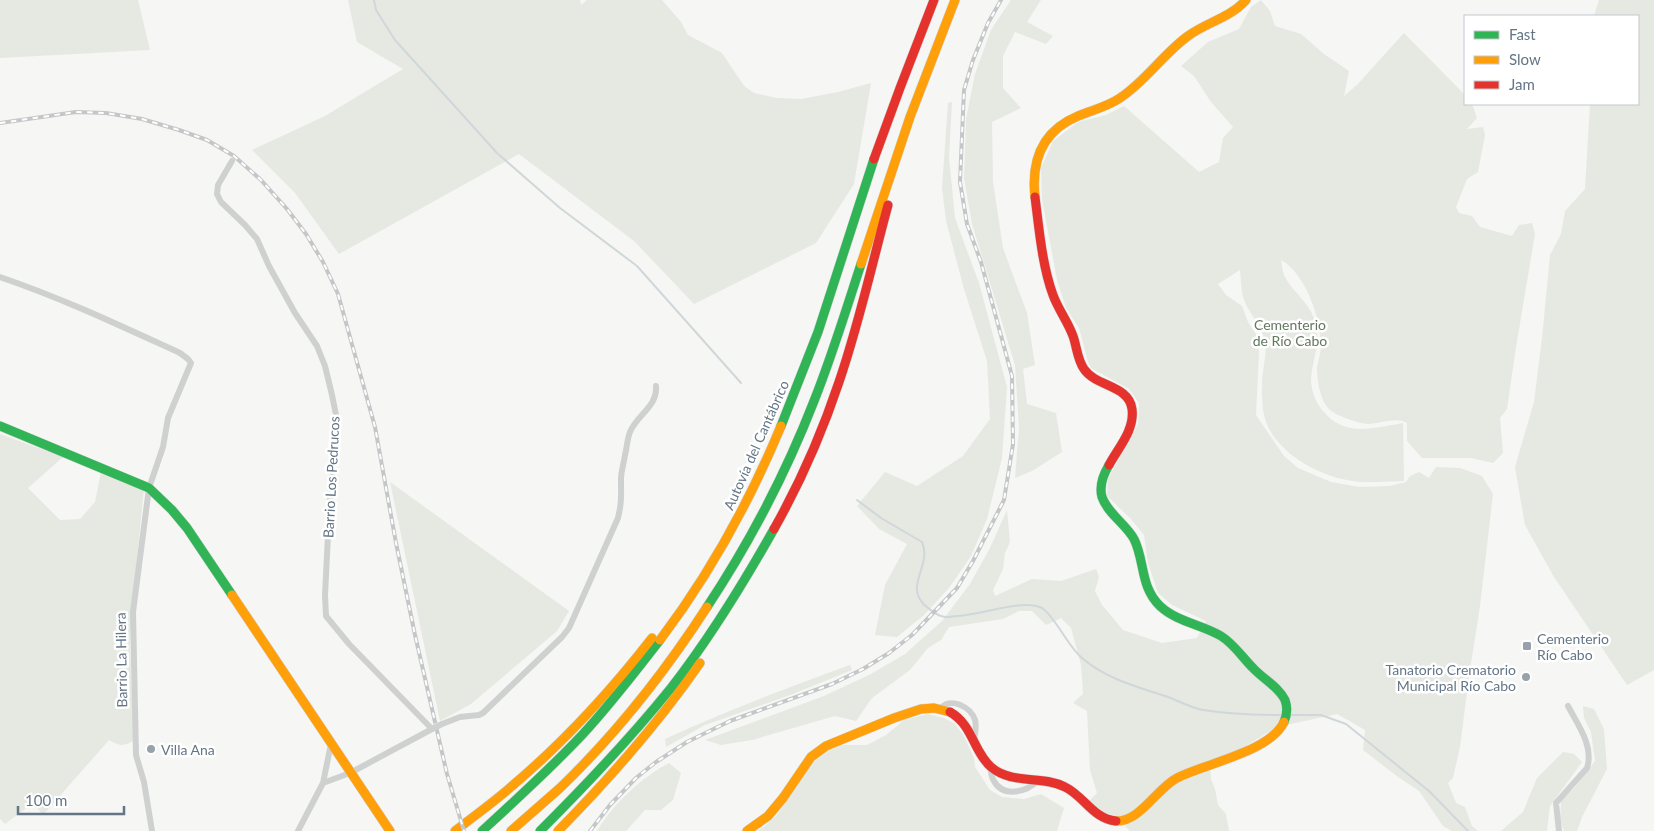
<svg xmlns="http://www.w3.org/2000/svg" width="1654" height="831" viewBox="0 0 1654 831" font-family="Lato,sans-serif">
	<rect width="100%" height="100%" fill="#f6f6f4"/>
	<!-- green -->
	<path fill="#e5e9e2" d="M0,0H138L150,50L0,58Z
		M348,0H580L581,5L587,0H662L681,22L688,35L722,53L744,86L754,93L777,98L801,99L838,92L871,83L854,184L816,243L694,304L634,241L519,154L339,254L295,193L252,150L325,116L403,69L357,42Z
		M1011,0H1041L1027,22L1053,36L1046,44L1015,32L1003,56V88L1021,108L992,122L993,182L1003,248L1027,313L1035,365L1023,369L1027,404L1056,413L1062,452L1032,471L1015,478L1019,428L1015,365L972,224L964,178L966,119L975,74L991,30Z
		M1261,0L1270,11L1275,26L1301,34L1324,54L1349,71L1344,96L1357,85L1404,33L1465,95V104H1472L1477,118L1467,129L1483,127L1485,135L1478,172L1467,179L1456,207L1459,213L1472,216L1480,227L1512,236L1519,225L1532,223L1535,234L1516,347L1507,409L1500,418L1503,453L1493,463L1471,458H1422L1407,441V423C1397,417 1382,423 1370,424C1360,424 1335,416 1328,408C1320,399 1317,380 1317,368C1318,361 1321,353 1321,346C1321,318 1305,273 1281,260C1282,264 1282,270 1284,275C1291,291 1311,303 1315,322C1321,343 1313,358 1311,378C1311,390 1315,401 1322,410C1345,438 1372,428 1403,423L1404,481C1386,481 1366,484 1347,480C1314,474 1268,448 1263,410C1262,398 1261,385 1263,372C1264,362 1267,352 1265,342C1262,325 1248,313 1243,297C1241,289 1241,279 1240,270L1218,284L1226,295L1242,306L1248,322L1257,336L1259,351L1256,415L1284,456L1298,468L1331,482L1359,487L1390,486L1406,482L1410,476L1419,472L1429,478L1436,467L1460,468L1482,476L1493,494L1480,606L1469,676L1460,747L1453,778L1448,783L1456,803L1465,807L1472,826L1478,831H1452L1443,826L1419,791L1398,777L1363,750L1365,730L1337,714L1277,727L1236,752L1210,762L1211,779L1215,789L1218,805L1226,814L1229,831H1130L1115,816L1097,810L1089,801L1097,793L1090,770L1087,711L1073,703L1083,694L1081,665L1071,628L1061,618L1046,625L1032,611H1019L1003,619L949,627L941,640L928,648L910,670L872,698L856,721L835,716L752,740L721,745L705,740L824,696L871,674L905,654L942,621L970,584L990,548L1007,510L1010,542L1005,553L1003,569L993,590L995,596L1032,579L1061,581L1096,569L1099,577L1095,591L1102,605L1123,630L1162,643L1197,638L1206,621L1172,605L1158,593L1148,563L1144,535L1130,518L1107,496L1108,479L1138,424L1139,403L1129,389L1091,368L1088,362L1079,328L1066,308L1057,280L1042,199L1041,168L1053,141L1078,122L1106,115L1124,106L1199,172L1219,162L1223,138L1233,127L1211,102L1194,76L1181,66L1208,42L1239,29L1251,7Z
		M1599,0H1654V670L1627,685L1554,577L1525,525L1515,467L1534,402L1542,338L1550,255L1561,234L1565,211L1585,189L1590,104H1638V16H1594Z
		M952,102L949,157L955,218L979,283L1007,387L1002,458L987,519L971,556L949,588L924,615L897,637L875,635L885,585L907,544L879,529L857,506L885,472L917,486L963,456L990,419L987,361L964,289L946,221L942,188L948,103Z
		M0,434L63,457L28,488L60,520L80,519L95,502L101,472L144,489L132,608L130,646L134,740C125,747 118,746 109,740L43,815L33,803L5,824L0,819Z
		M390,482L569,611L557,631L471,704L440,721Z
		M850,665L852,670L793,694L705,725L666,747L665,739C725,711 787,688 850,665Z
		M1583,706L1594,709L1604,729L1607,769L1582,817L1577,831H1564L1560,820L1561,801L1575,787L1595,761L1591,732L1584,718Z
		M927,714L944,718L955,724L964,736L974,758L975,767L990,790L1002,797L1024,799L1041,794L1064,808L1057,831H756L764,827L777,815L812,763L827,751L842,745H867L886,735L904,720Z
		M1563,752L1574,754L1582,762L1550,806L1547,831H1501L1523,812L1537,778Z
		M669,763L681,773L673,800L661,810H645L626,831H597C614,803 641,778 669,763Z"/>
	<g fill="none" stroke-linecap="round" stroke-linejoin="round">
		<!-- stream -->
		<path stroke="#d0d7da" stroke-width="2" d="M374,0L376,10L395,40L497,153L560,208L637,266L741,383
			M857,500L881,518L922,542C933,567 901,587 928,608C932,611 937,615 941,616C946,618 951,617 956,616C978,616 1023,598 1042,608C1054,615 1069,648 1082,658C1106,679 1138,687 1168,697C1179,701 1191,708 1203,710C1229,714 1256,715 1283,715
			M1290,715H1321L1346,724L1429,791L1468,831"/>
		<defs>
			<path id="fast" d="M0,426L149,488L172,510L187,528L232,595
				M781,426L818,332L874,159
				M1109,465C1103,475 1099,486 1102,497C1108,514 1126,524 1134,539C1145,561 1140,587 1160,606C1177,622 1201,624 1221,636C1234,644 1242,657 1253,668C1263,679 1278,686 1285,700C1288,708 1287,715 1284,722
				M707,607C750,542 786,473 814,401C832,356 846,310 861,264
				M482,831C516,800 550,769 582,735C610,705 635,672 660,640
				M540,831C586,785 630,739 671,688C710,638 743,584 774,529"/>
			<path id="slow" d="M1035,197C1031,160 1042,131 1078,116C1092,110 1107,107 1120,98C1146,81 1163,54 1188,36C1207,22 1230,18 1246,0
				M861,264L910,117L955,0
				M232,595L390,831
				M660,640C709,575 750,501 781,426
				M1116,821C1140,822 1156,789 1177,778C1206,763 1270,752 1284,722
				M455,831C474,816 494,802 512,786C564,742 610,692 652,638
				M511,831C527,817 544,802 560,788C616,734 665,672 707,607
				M558,831C610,778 658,724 700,663
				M747,831L768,816L783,798L811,757L826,746L894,718L921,709L934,708L950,712"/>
			<path id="jam" d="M874,159L900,88L934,0
				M1035,197C1039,228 1042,265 1053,295C1058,309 1068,322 1073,336C1077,347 1077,359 1084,369C1096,387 1129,385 1132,409C1135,430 1118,448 1109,465
				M774,529C800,483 822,433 839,382C859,324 872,264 888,205
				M950,712C973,725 973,751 991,767C1012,785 1042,775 1065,787C1084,796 1093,819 1116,821"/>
		</defs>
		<!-- fast casing -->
		<use href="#fast" stroke="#d1d3d4" stroke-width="10"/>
		<!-- slow casing -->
		<use href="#slow" stroke="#d1d3d4" stroke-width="10"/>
		<!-- jam casing -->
		<use href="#jam" stroke="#d1d3d4" stroke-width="10"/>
		<!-- street -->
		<path stroke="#cfd1d1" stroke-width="6" d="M232,161L218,185L217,194L221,202L245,225L257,239L269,266L295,313L317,346L325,366L332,395L336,415L329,515L325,595L326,616L349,644L432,729L350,773L323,783
			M0,277C62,298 121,326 180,353L188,359L191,363L168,418L163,447L149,488L133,612L136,755L144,782L152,831
			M940,709C950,696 971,707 975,720C977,727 975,734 974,740
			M442,724L460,717L479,715L483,713L562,637L569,628L618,518C622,501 621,495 621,479C621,471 624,463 625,455C627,447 627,440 630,432C637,415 658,406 656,386
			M990,766C991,771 991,777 994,781C1003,798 1027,792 1037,781
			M298,831L323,783L331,744
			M1559,831L1556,803L1587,768C1594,746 1578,725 1568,706"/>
		<!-- fast -->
		<use href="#fast" stroke="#30b455" stroke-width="9"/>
		<!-- slow -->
		<use href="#slow" stroke="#ff9f0a" stroke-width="9"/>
		<!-- jam -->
		<use href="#jam" stroke="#e5322d" stroke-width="9"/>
		<defs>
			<path id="rail" d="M0,123L76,112L106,113L142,119L179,130L207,140L234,156L261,180L287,209L306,234L323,262L338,294L375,427L396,543L415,635L447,774L464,831
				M590,831L610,805L636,778L656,762L687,742L730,721L832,684L863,669L889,653L912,635L957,588L973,561L1004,500L1013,444L1012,376L981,262L967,224L960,182L964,90L973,60L988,23L1001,0"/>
		</defs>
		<!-- rail casing -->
		<use href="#rail" stroke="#c5c6c7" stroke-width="4"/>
		<!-- rail -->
		<use href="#rail" stroke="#fff" stroke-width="2" stroke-dasharray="5.5" stroke-linecap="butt"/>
		<!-- street-bridge -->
		<path stroke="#cfd1d1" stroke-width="6" d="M432,729L442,724"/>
	</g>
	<!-- markers -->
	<g fill="#97a2ac" stroke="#fff" stroke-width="2">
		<rect x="1522" y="641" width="10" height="10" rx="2.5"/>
		<circle cx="1526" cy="677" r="5"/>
		<circle cx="151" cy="749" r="5"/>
	</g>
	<g text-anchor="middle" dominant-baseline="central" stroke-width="5" stroke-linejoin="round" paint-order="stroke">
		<!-- park labels -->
		<g font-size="14" fill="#63785f" stroke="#fff">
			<text x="1290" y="324">Cementerio<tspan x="1290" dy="16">de Río Cabo</tspan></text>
		</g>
		<!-- street labels -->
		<g font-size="14" fill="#647586" stroke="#fff">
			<text transform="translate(756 445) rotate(-66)">Autovía del Cantábrico</text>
			<text transform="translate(331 477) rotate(-87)">Barrio Los Pedrucos</text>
			<text transform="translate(121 660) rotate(-91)">Barrio La Hilera</text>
		</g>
		<!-- poi labels -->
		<g font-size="14" fill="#647586" stroke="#fff" text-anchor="start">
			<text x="1537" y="638">Cementerio<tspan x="1537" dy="16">Río Cabo</tspan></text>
			<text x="1516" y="669" text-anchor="end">Tanatorio Crematorio<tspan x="1516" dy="16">Municipal Río Cabo</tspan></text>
			<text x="161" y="749">Villa Ana</text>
		</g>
	</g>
	<!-- legend -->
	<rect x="1464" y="15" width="175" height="90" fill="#ffffff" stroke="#c1c8cf"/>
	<rect x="1474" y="31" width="25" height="8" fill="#30b455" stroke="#c1c8cf"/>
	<text x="1509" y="40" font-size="15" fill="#647586">Fast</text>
	<rect x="1474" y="56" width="25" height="8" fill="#ff9f0a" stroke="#c1c8cf"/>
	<text x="1509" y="65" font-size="15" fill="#647586">Slow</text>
	<rect x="1474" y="81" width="25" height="8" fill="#e5322d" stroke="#c1c8cf"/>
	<text x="1509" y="90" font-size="15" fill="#647586">Jam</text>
	<!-- scale -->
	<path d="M18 806v8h106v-8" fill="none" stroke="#647586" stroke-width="2.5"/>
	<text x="25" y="806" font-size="15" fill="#647586" stroke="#ffffff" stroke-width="4" paint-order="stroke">100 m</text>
</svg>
